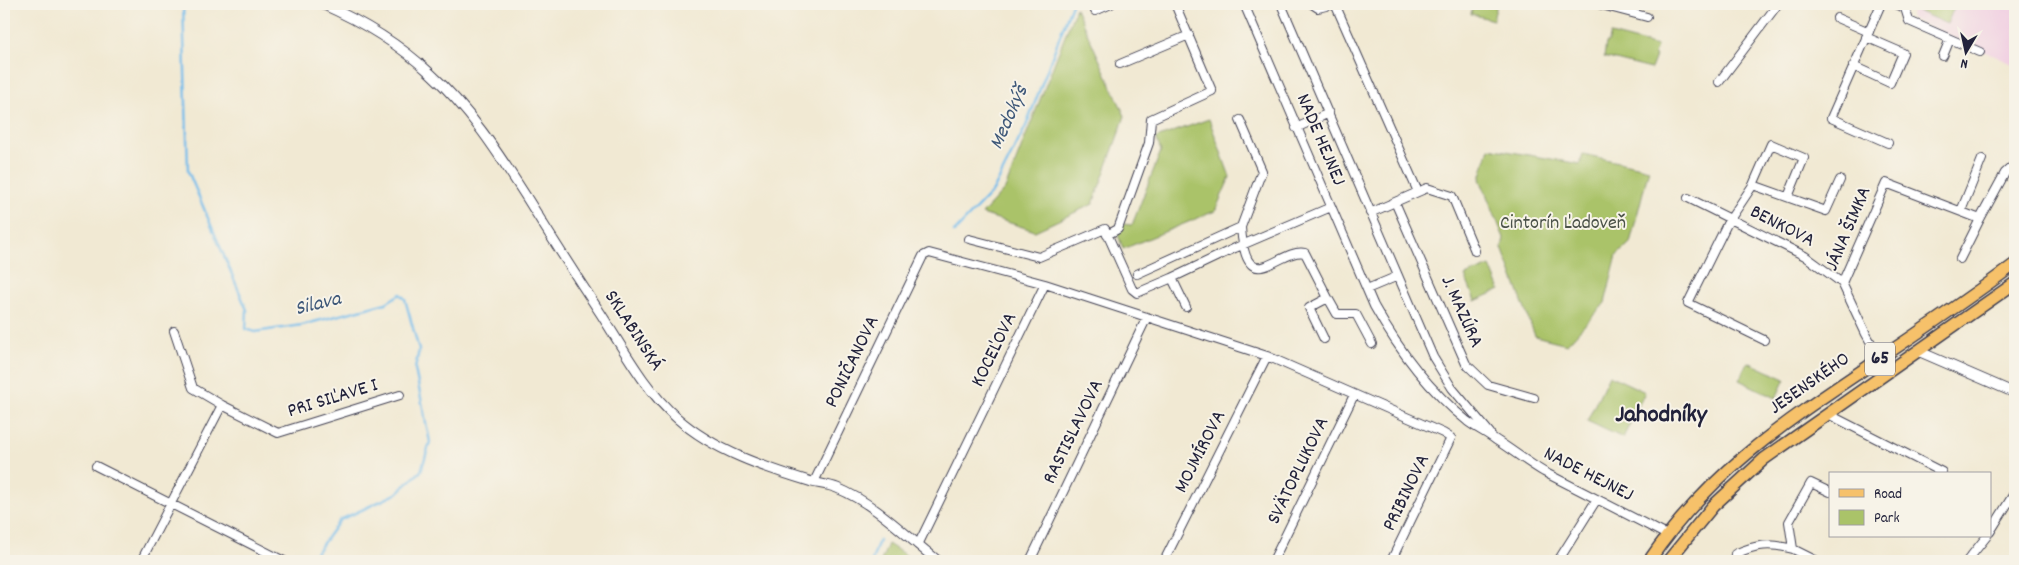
<svg xmlns="http://www.w3.org/2000/svg" width="2019" height="565" viewBox="0 0 2019 565" font-family="Dekko,sans-serif">
	<rect width="100%" height="100%" fill="#f7f3e8"/>
	<filter id="ink" filterUnits="userSpaceOnUse"><feTurbulence type="fractalNoise" baseFrequency=".02" numOctaves="2"/><feDisplacementMap in="SourceGraphic" scale="10" xChannelSelector="R" yChannelSelector="G"/><feConvolveMatrix kernelMatrix="1 2 1 2 8 2 1 2 1" color-interpolation-filters="sRGB"/></filter>
	<filter id="wash" filterUnits="userSpaceOnUse"><feTurbulence type="fractalNoise" baseFrequency=".0096" numOctaves="4" result="noise"/><feDisplacementMap in="SourceGraphic" scale="20" xChannelSelector="R" yChannelSelector="G"/><feGaussianBlur stdDeviation="1.12" result="paint"/><feColorMatrix in="noise" values="0 0 0 0 0 0 0 0 0 0 0 0 0 0 0 0 0 1.4 0 .05"/><feComposite in="paint" operator="in"/></filter>
	<g filter="url(#wash)">
		<rect width="100%" height="100%" fill="#f1e9d3"/>
		<!-- built -->
		<path fill="#f1d0e2" d="M1916,4H2015V65L1912,19L1910,16Z"/>
		<!-- green -->
		<path fill="#aac369" stroke="#667252" d="M1473,4H1497L1493,20L1471,14Z
			M1920,4H1952L1955,5L1947,24L1917,11Z
			M1076,8L1125,116L1093,204L1035,231L982,214L1005,189Z
			M1611,34L1657,46L1654,55L1656,56L1651,69L1604,57L1606,43H1608Z
			M1209,119L1230,177L1215,211L1123,249L1118,235L1123,224L1132,225L1161,151L1156,138Z
			M1489,148L1580,164L1583,154L1649,169L1630,243L1617,255L1605,303L1567,344L1535,336L1502,248L1504,238L1480,179Z
			M1490,266L1500,290L1475,301L1465,276Z
			M1748,362L1785,379L1776,398L1739,380Z
			M1609,375L1645,392L1623,438L1587,421Z
			M888,544L915,561H881Z"/>
		<g fill="none" stroke-linecap="round" stroke-linejoin="round">
			<!-- stream -->
			<path stroke="#73bceb" stroke-width="2.5" d="M183,4L188,171L247,310L246,329L255,332L302,325L386,303L400,294L405,299L419,350L415,369L430,442L421,471L396,494L340,520L310,561
				M954,232L993,191L1026,126L1072,4
				M872,561L879,540"/>
		</g>
	</g>
	<g filter="url(#ink)">
		<g fill="none" stroke-linecap="round" stroke-linejoin="round">
			<defs>
				<path id="minor" d="M1244,4L1374,306C1398,349 1429,390 1467,421C1476,428 1487,433 1496,440C1512,450 1527,462 1544,472L1667,535
					M1281,4L1433,357L1452,388L1490,433
					M1312,4L1318,8L1334,4
					M1335,4L1418,192
					M1598,4L1647,17
					M1881,4L1831,118L1888,143
					M1895,4L1905,8L1909,21L1980,52
					M1095,11L1111,4
					M1837,18L1869,32
					M1943,56L1950,39
					M1120,64L1189,35
					M1853,66L1890,83L1903,53L1866,37
					M1719,82L1778,4
					M1296,128L1329,113
					M1753,185L1826,211L1840,180
					M1688,198L1805,256L1842,283
					M1395,202L1466,364L1488,385L1534,398
					M1961,211L1982,159
					M1370,213L1427,188L1452,196L1475,251
					M1241,227C1246,303 1279,247 1305,253L1328,298
					M1107,235L1118,229L1149,143L1151,119L1212,91L1175,4
					M969,239L1039,257L1105,229L1132,289L1137,293L1172,278L1235,248L1331,207
					M1960,259L1980,219
					M1137,274L1241,227L1262,171L1240,120
					M1172,278L1186,307
					M1045,284L1267,356L1443,433L1451,438L1391,561
					M1367,289L1398,276
					M174,331L193,388L222,405L278,433L400,395
					M1324,339L1309,308L1328,298L1337,314H1356L1372,344
					M1764,340L1688,303L1727,224L1753,185L1771,144L1804,158L1788,197
					M1880,359L1866,334L1842,283L1886,183L1980,219L2005,173L2015,164
					M1828,414L1942,472
					M96,466L284,561
					M814,482L923,256L929,253L1045,284L918,545
					M1990,532L2015,492
					M1735,554C1757,544 1770,543 1793,549
					M141,561L222,405
					M1030,561L1147,317
					M1164,561L1267,356
					M1273,561L1354,395
					M1558,561L1597,499
					M1817,561L1793,549L1789,522L1811,483L1830,492
					M1967,561L1987,536"/>
				<path id="tertiary" d="M322,4C361,21 398,43 430,73C470,109 498,153 527,198C551,237 576,276 601,314C624,350 645,390 677,418C714,451 766,468 812,482C821,484 830,485 837,488C876,504 906,536 938,561
					M1918,351L2015,393"/>
				<path id="primary" d="M1649,561C1707,475 1781,425 1866,368C1916,334 1967,300 2015,264
					M1668,561L1713,506L1764,459L2015,283"/>
			</defs>
			<!-- minor casing -->
			<use href="#minor" stroke="#414052" stroke-width="10"/>
			<!-- tertiary casing -->
			<use href="#tertiary" stroke="#414052" stroke-width="11"/>
			<!-- primary casing -->
			<use href="#primary" stroke="#414052" stroke-width="14"/>
			<!-- minor -->
			<use href="#minor" stroke="#fff" stroke-width="8"/>
			<!-- tertiary -->
			<use href="#tertiary" stroke="#fff" stroke-width="9"/>
			<!-- primary -->
			<use href="#primary" stroke="#f6c16b" stroke-width="11"/>
		</g>
	</g>
	<g text-anchor="middle" dominant-baseline="central" stroke-width="4" stroke-linejoin="round" paint-order="stroke">
		<!-- shield labels -->
		<rect fill="#f7f3e8" stroke="#62616f" stroke-width="1" x="1865" y="342.5" width="30" height="33" rx="4"/>
		<g font-size="19" font-weight="bold" fill="#22223b">
			<text x="1880" y="359">65</text>
		</g>
		<!-- street labels -->
		<g font-size="20" fill="#22223b" stroke="#f7f3e8">
			<text transform="translate(1320 140) rotate(67)">NADE HEJNEJ</text>
			<text transform="translate(1782 227) rotate(27)">BENKOVA</text>
			<text transform="translate(1849 229) rotate(-67)">JÁNA ŠIMKA</text>
			<text transform="translate(1461 312) rotate(66)">J. MAZÚRA</text>
			<text transform="translate(633 331) rotate(57)">SKLABINSKÁ</text>
			<text transform="translate(995 350) rotate(-64)">KOCEĽOVA</text>
			<text transform="translate(853 362) rotate(-64)">PONIČANOVA</text>
			<text transform="translate(1810 384) rotate(-35)">JESENSKÉHO</text>
			<text transform="translate(333 399) rotate(-17)">PRI SIĽAVE I</text>
			<text transform="translate(1074 432) rotate(-64)">RASTISLAVOVA</text>
			<text transform="translate(1201 452) rotate(-63)">MOJMÍROVA</text>
			<text transform="translate(1299 471) rotate(-64)">SVÄTOPLUKOVA</text>
			<text transform="translate(1588 475) rotate(27)">NADE HEJNEJ</text>
			<text transform="translate(1407 493) rotate(-64)">PRIBINOVA</text>
		</g>
		<!-- park labels -->
		<g font-size="20" fill="#4b5249" stroke="#f7f3e8">
			<text x="1563" y="224">Cintorín Ľadoveň</text>
		</g>
		<!-- water labels -->
		<g font-size="21" font-style="italic" fill="#3e5879" stroke="#f7f3e8">
			<text transform="translate(1010 118) rotate(-66)">Medokýš</text>
			<text transform="translate(318 305) rotate(-14)">Silava</text>
		</g>
		<!-- district labels -->
		<g font-size="25" font-weight="bold" fill="#22223b" stroke="#f7f3e8">
			<text x="1661" y="416">Jahodníky</text>
		</g>
	</g>
	<!-- margin -->
	<rect width="2019" height="565" fill="none" stroke="#f7f3e8" stroke-width="20"/>
	<!-- legend -->
	<rect x="1829" y="472" width="162" height="65" fill="#f7f3e8" stroke="#a29fa3"/>
	<rect x="1839" y="489" width="25" height="8" fill="#f6c16b" stroke="#a29fa3"/>
	<text x="1874" y="498" font-size="15" fill="#22223b">Road</text>
	<rect x="1839" y="510" width="25" height="15" fill="#aac369" stroke="#a29fa3"/>
	<text x="1874" y="522" font-size="15" fill="#22223b">Park</text>
	<!-- north arrow -->
	<g transform="translate(1966 52) rotate(189)" stroke="#f7f3e8" stroke-width="4" paint-order="stroke">
	<path d="M0-4L9 19L0 12L-9 19Z" fill="#22223b"/>
	<text y="-8" font-size="14" font-weight="bold" text-anchor="middle" fill="#22223b">N</text>
	</g>
</svg>
